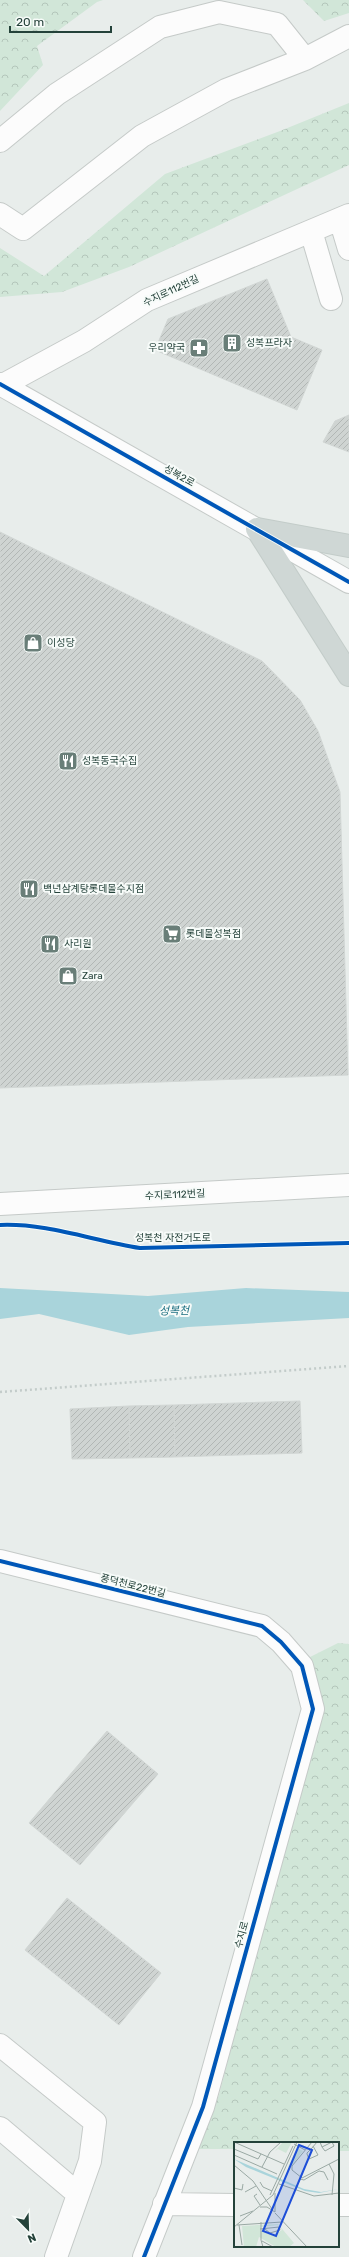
<svg xmlns="http://www.w3.org/2000/svg" width="349" height="2257" viewBox="0 0 349 2257" font-family="Rubik,'Noto Sans KR',sans-serif">
	<defs>
		<pattern id="forest-crowns" width="20" height="18" patternUnits="userSpaceOnUse"><rect width="20" height="18" fill="#d1e6d8"/><path d="M2 6a3 3 0 1 1 6 0M12 15a3 3 0 1 1 6 0" fill="none" stroke="#b3c6ba"/></pattern>
		<pattern id="building-hatch" width="6" height="6" patternUnits="userSpaceOnUse"><rect width="6" height="6" fill="#cfd4d2"/><path d="M-1 1l2-2M0 6l6-6M5 7l2-2" fill="none" stroke="#b2b7b5"/></pattern>
	</defs>
	<rect width="100%" height="100%" fill="#e8edeb"/>
	<!-- forest -->
	<path fill="url(#forest-crowns)" d="M0,0H103L97,2L37,46L43,65L0,111Z
		M303,0H349V13L324,21Z
		M349,103V165L129,267L62,292L0,297V248L44,276L165,174L280,131Z
		M338,1643L349,1644V2151H338V2143H235V2149H196L219,2095L295,1801L323,1704L310,1657Z"/>
	<!-- water -->
	<path fill="#a9d4db" d="M0,1288L148,1296L246,1288L349,1292V1318L188,1327L129,1335L39,1314L0,1319Z"/>
	<!-- building -->
	<path fill="url(#building-hatch)" stroke="#d1d6d4" d="M267,279L291,337L322,350L297,410L155,350L168,319Z
		M349,415V452L323,442L335,421Z
		M0,532L262,661L300,700L318,731L340,792L348,1075L0,1088Z
		M300,1401L302,1453L175,1457L174,1405Z
		M174,1405L175,1457L130,1458L129,1406Z
		M129,1406L130,1458L72,1459L70,1409Z
		M107,1731L158,1774L80,1865L29,1823Z
		M67,1898L161,1973L119,2025L25,1950Z"/>
	<g fill="none" stroke-linecap="round" stroke-linejoin="round">
		<defs>
			<path id="minor" d="M0,141L57,94L160,27L219,12L277,24L305,59
				M0,214L23,229L142,136L226,90L305,59L349,36
				M340,219L349,249
				M311,231L331,299
				M0,384L349,582
				M3,385L84,341L147,300L349,215
				M0,1204L349,1185
				M0,1561L262,1626L281,1642L302,1666L313,1709L203,2107L144,2257
				M0,2045L95,2122L90,2161L56,2257
				M0,2128L78,2194
				M164,2204L235,2205
				M338,2205H349"/>
			<path id="major" d="M257,529L349,675
				M257,529L349,546"/>
		</defs>
		<!-- minor casing -->
		<use href="#minor" stroke="#c5cac8" stroke-width="24"/>
		<!-- major casing -->
		<use href="#major" stroke="#c3ccc9" stroke-width="24"/>
		<!-- path -->
		<path stroke="#c3ccca" stroke-width="2.5" stroke-dasharray="2 3" stroke-linecap="butt" d="M0,1392L349,1366"/>
		<!-- minor -->
		<use href="#minor" stroke="#fcfcfc" stroke-width="22"/>
		<!-- major -->
		<use href="#major" stroke="#cfd7d5" stroke-width="22"/>
		<defs>
			<path id="cycleway" d="M0,384L349,582
				M0,1225C47,1223 94,1241 140,1248L349,1243
				M0,1561L262,1626L281,1642L302,1666L313,1709L203,2107L144,2257"/>
		</defs>
		<!-- cycleway casing -->
		<use href="#cycleway" stroke="#f7fbf9" stroke-width="6"/>
		<!-- cycleway -->
		<use href="#cycleway" stroke="#0057b8" stroke-width="4"/>
	</g>
	<!-- icons -->
	<defs>
		<symbol id="building-square" viewBox="-11 -11 22 22"><rect x="-9" y="-9" width="18" height="18" rx="4" fill="#697e78" stroke="#f7fbf9"/><path d="M-4-6H4V6H1V3H-1V6H-4ZM-2.5-4.3h1.7v1.8h-1.7ZM.8-4.3h1.7v1.8H.8ZM-2.5-1h1.7V.8h-1.7ZM.8-1h1.7V.8H.8Z" fill="#fff"/></symbol>
		<symbol id="pharmacy-square" viewBox="-11 -11 22 22"><rect x="-9" y="-9" width="18" height="18" rx="4" fill="#697e78" stroke="#f7fbf9"/><path d="M-2-6h4v4h4v4h-4v4h-4v-4h-4v-4h4Z" fill="#fff"/></symbol>
		<symbol id="shop-square" viewBox="-11 -11 22 22"><rect x="-9" y="-9" width="18" height="18" rx="4" fill="#697e78" stroke="#f7fbf9"/><path d="M-5-2.5h2.3a2.7 3.5 0 0 1 5.4 0H5L5.5 6h-11ZM-1.5-2.5h3a1.5 2.3 0 0 0-3 0Z" fill="#fff"/></symbol>
		<symbol id="restaurant-square" viewBox="-11 -11 22 22"><rect x="-9" y="-9" width="18" height="18" rx="4" fill="#697e78" stroke="#f7fbf9"/><path d="M-5-6h1v4h1v-4h1v4h1v-4h1v5L-1.5 .5V6h-2V.5L-5-1ZM5-6V6H3V1.5H1.5Q1.5-4 5-6Z" fill="#fff"/></symbol>
		<symbol id="supermarket-square" viewBox="-11 -11 22 22"><rect x="-9" y="-9" width="18" height="18" rx="4" fill="#697e78" stroke="#f7fbf9"/><path d="M-6-5.5h2.5l.6 2H6L4.5 2H-2.5L-4.4-4H-6ZM-1.5 3.2a1.3 1.3 0 1 0 .1 0ZM3 3.2a1.3 1.3 0 1 0 .1 0Z" fill="#fff"/></symbol>
	</defs>
	<g fill-rule="evenodd">
		<use href="#building-square" x="221" y="332" width="22" height="22"/>
		<use href="#pharmacy-square" x="188" y="337" width="22" height="22"/>
		<use href="#shop-square" x="22" y="632" width="22" height="22"/>
		<use href="#restaurant-square" x="57" y="750" width="22" height="22"/>
		<use href="#restaurant-square" x="18" y="878" width="22" height="22"/>
		<use href="#supermarket-square" x="161" y="923" width="22" height="22"/>
		<use href="#restaurant-square" x="39" y="933" width="22" height="22"/>
		<use href="#shop-square" x="57" y="965" width="22" height="22"/>
	</g>
	<g text-anchor="middle" dominant-baseline="central" stroke-width="4" stroke-linejoin="round" paint-order="stroke">
		<!-- street labels -->
		<g font-size="10" fill="#24423a" stroke="#f7fbf9">
			<text transform="translate(171 291) rotate(-25)">수지로112번길</text>
			<text transform="translate(179 476) rotate(29)">성복2로</text>
			<text transform="translate(175 1195) rotate(-3)">수지로112번길</text>
			<text x="173" y="1238">성복천 자전거도로</text>
			<text transform="translate(133 1586) rotate(14)">풍덕천로22번길</text>
			<text transform="translate(242 1935) rotate(-75)">수지로</text>
		</g>
		<!-- poi labels -->
		<g font-size="10" fill="#24423a" stroke="#f7fbf9" text-anchor="start">
			<text x="246" y="343">성복프라자</text>
			<text x="185" y="348" text-anchor="end">우리약국</text>
			<text x="47" y="643">이성당</text>
			<text x="82" y="761">성복동국수집</text>
			<text x="43" y="889">백년삼계탕롯데몰수지점</text>
			<text x="186" y="934">롯데몰성복점</text>
			<text x="64" y="944">사리원</text>
			<text x="82" y="976">Zara</text>
		</g>
		<!-- water labels -->
		<g font-size="11" font-style="italic" fill="#1c6f80" stroke="#f7fbf9">
			<text transform="translate(174 1311) rotate(-1)">성복천</text>
		</g>
	</g>
	<!-- overview -->
	<g transform="translate(234 2142)">
		<rect width="105" height="105" fill="#e8edeb"/>
		<path d="M49,0H58L52,11L44,7L41,9ZM63,6L69,9L56,26L54,25ZM44,82L60,101L55,105H42L25,95L22,105H10L8,84ZM45,83L48,88L41,92H34L27,88V85Z" fill="#d1e6d8" fill-rule="evenodd"/>
		<path d="M0,17L70,47L87,50L105,47L85,51L71,49L12,25Z" fill="#a9d4db"/>
		<path fill="none" stroke="#9aa9a4" stroke-width="1" d="M0,0L50,22M78,0L58,24V28L68,36L105,17M86,0L88,5L91,9L100,4L98,0L88,5M60,2L71,8M79,4L84,13L75,17L73,12V11L78,6L83,0M0,7L24,17L27,12M0,13L43,32M95,22L100,32L98,53M0,23L19,39L38,67M28,25L36,10L47,0M66,37L70,38L85,29L90,30L94,38M26,40L29,45L38,49M45,42L80,54L105,51M0,46L8,48L9,42M11,50L22,44M41,51V70M23,52L20,54L26,63M36,53L59,4M26,65H33L41,70M41,71L73,105M6,74L19,69M27,80V98L29,105M3,83L48,80M5,83L8,103M0,85L39,53L63,0M26,87L45,85L46,88L36,91L31,87M28,99L39,105"/>
		<path fill="#1d4ed8" fill-opacity="0.15" stroke="#1d4ed8" stroke-width="2" d="M65,3L78,8L42,94L29,89Z"/>
		<rect width="105" height="105" fill="none" stroke="#24423a" stroke-width="2"/>
	</g>
	<!-- north arrow -->
	<g transform="translate(28 2229) rotate(157)" stroke="#f7fbf9" stroke-width="3" paint-order="stroke">
	<path d="M0-3L7 15L0 10L-7 15Z" fill="#24423a"/>
	<text y="-6" font-size="11" font-weight="bold" text-anchor="middle" fill="#24423a">N</text>
	</g>
	<!-- scale -->
	<path d="M10 26v6h101v-6" fill="none" stroke="#24423a" stroke-width="2"/>
	<text x="16" y="26" font-size="12" fill="#24423a" stroke="#f7fbf9" stroke-width="3" paint-order="stroke">20 m</text>
</svg>
